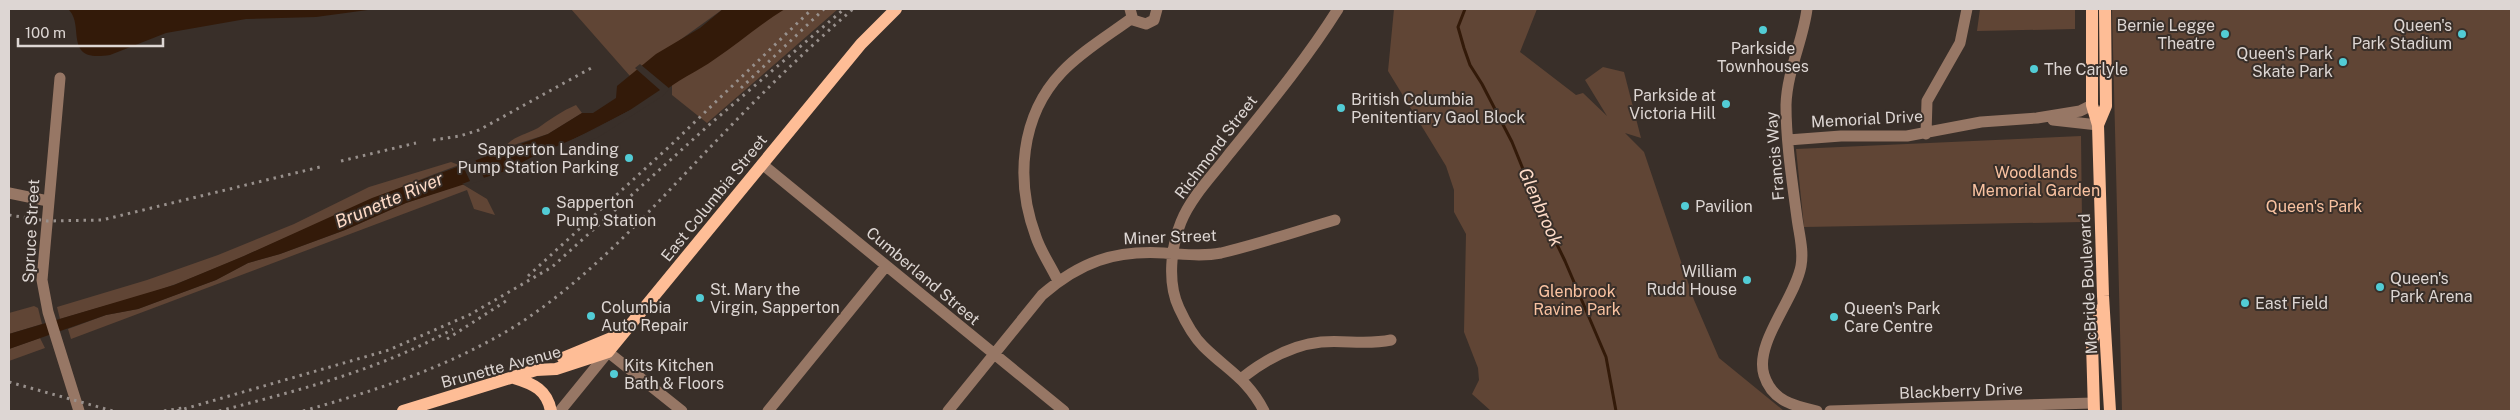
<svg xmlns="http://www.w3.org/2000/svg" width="2520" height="420" viewBox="0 0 2520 420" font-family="'Public Sans',sans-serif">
	<rect width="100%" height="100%" fill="#392f29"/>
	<!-- green -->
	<path fill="#604535" d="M571,9H723L630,76Z
		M758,9H838L707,123L672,95V84L653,93Z
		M1394,9H1537L1520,52L1576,95L1583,93L1607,116L1585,80L1603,67L1624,72L1641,138L1625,133L1644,152L1694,300L1719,358L1784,411H1491L1472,394L1479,380L1478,368L1464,332L1466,234L1454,212V190L1446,166L1388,71Z
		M1980,9H2075V29L1977,31Z
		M2112,9H2511V411H2122Z
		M576,105L582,113L548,134L504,148C513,136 525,135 538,128C550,119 562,111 576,105Z
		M2081,136L2082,222L1804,227L1796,149Z
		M451,162L459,165C362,200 272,247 176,284C139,298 98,307 60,319L57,307L147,280L218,255L294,224L369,187Z
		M462,184L487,199L495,215L474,209L467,190L71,339L68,329L106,315L138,309L216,280L248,263L280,254L345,230L406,203Z
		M34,306L38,308L42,324L9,334V313Z
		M40,338L45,348L9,361V349Z"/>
	<!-- water -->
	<path fill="#331a09" d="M68,9H375L316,17L246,19L166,33L110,55C61,63 86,25 68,9Z
		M723,9H785C760,24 739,43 715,59C697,72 676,80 660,95L521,166L406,203L345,230L280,254L248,263L216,280L138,309L106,315L9,349V334L174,285L244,256L372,198L548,134L582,113H593L616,98L617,86L656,54L700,28Z"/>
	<!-- pier -->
	<path fill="#392f29" d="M640,64L670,89L661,97L597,138L579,143L541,165L522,169L466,185L462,184L470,181L461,162L469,159L474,157L484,178L503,173L530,158L589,132L630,110L660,90L635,68Z"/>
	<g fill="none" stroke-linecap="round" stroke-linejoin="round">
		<!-- stream -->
		<path stroke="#331a09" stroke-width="3" d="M1465,9L1458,27L1464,48L1470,65L1482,84L1512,142L1536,201L1565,261L1606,357L1616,411"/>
		<!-- minor -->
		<path stroke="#977765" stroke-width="11" d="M1130,9L1133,20L1146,24L1154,20L1157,9
			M1807,9C1803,41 1787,71 1786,105C1786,142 1792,180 1797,218C1799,234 1804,250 1801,266C1795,299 1754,343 1764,375C1772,401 1794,406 1817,411
			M60,78L42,280L48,312L79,411
			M2053,120L2098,125
			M1926,134L1927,101L1960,43L1967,9
			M1788,140L1841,136H1907L1981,122L2037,118L2080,111L2092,105
			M762,164L1064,411
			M9,193L48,201
			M1058,281C1051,266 1041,252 1036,237C1015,181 1020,116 1062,72C1082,51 1109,35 1132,18
			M1242,378C1265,360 1292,345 1321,342C1345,340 1367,345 1391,340
			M560,411L608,352L682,411
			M768,411L886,266
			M948,411L1042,295C1080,262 1114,250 1164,253C1183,254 1202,257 1221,253C1259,244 1297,231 1335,220
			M1264,411C1248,379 1227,370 1203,346C1192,335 1185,321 1179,308C1167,283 1171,247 1181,222C1191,197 1213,175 1229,154C1267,107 1306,60 1338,9
			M1830,411L2093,403"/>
		<!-- major -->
		<path stroke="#febd96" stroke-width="12" d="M2092,9V105L2098,125L2103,296L2110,411
			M2098,125L2106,106L2105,9
			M563,358L621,334
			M514,378C534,384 547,390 551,411
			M403,411L536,370L556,369L608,352L861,44L896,9
			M2094,411L2092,343L2101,309"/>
		<!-- rail -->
		<path stroke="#98908c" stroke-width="3" stroke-dasharray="2.5 5" stroke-linecap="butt" d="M741,88L824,9
			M433,140L460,136L479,130L593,67
			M341,161L416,143
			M9,215L47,221L102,220L320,167
			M528,276L671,145L812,9
			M447,339L506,301
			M9,382L113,411
			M164,411L182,408
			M177,411L389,350L469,315L552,267L709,125L844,9
			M219,411C300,390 379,370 453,329
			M303,411C378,390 451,366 517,325C596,274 657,202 722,135C764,91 808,48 853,9"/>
	</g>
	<!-- markers -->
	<g fill="#52ccd5" stroke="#392f29" stroke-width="2">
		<circle cx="1763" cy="30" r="5"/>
		<circle cx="2225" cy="34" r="5"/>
		<circle cx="2462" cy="34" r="5"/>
		<circle cx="2343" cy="62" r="5"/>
		<circle cx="2034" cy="69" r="5"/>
		<circle cx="1726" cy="104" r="5"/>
		<circle cx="1341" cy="108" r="5"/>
		<circle cx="629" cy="158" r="5"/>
		<circle cx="1685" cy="206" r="5"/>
		<circle cx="546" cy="211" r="5"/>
		<circle cx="1747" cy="280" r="5"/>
		<circle cx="2380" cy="287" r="5"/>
		<circle cx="700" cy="298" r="5"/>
		<circle cx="2245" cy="303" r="5"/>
		<circle cx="591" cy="316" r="5"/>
		<circle cx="1834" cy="317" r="5"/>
		<circle cx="614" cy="374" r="5"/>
	</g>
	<g text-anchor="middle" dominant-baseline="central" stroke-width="4" stroke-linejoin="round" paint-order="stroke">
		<!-- poi labels -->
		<g font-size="16" fill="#ddd6d3" stroke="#392f29" text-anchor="start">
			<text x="2215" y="25" text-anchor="end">Bernie Legge<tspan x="2215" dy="18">Theatre</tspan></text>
			<text x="2452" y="25" text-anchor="end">Queen's<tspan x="2452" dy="18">Park Stadium</tspan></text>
			<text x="1763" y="48" text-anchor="middle">Parkside<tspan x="1763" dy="18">Townhouses</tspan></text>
			<text x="2333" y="53" text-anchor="end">Queen's Park<tspan x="2333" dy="18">Skate Park</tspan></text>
			<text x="2044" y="69">The Carlyle</text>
			<text x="1716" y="95" text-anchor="end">Parkside at<tspan x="1716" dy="18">Victoria Hill</tspan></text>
			<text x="1351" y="99">British Columbia<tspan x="1351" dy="18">Penitentiary Gaol Block</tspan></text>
			<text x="619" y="149" text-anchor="end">Sapperton Landing<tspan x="619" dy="18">Pump Station Parking</tspan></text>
			<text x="556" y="202">Sapperton<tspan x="556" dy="18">Pump Station</tspan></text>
			<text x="1695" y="206">Pavilion</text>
			<text x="1737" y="271" text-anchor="end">William<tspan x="1737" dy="18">Rudd House</tspan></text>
			<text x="2390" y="278">Queen's<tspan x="2390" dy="18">Park Arena</tspan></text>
			<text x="710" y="289">St. Mary the<tspan x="710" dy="18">Virgin, Sapperton</tspan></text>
			<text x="2255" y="303">East Field</text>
			<text x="601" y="307">Columbia<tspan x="601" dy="18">Auto Repair</tspan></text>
			<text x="1844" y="308">Queen's Park<tspan x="1844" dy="18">Care Centre</tspan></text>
			<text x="624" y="365">Kits Kitchen<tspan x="624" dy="18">Bath &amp; Floors</tspan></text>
		</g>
		<!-- street labels -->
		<g font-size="16" fill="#ddd6d3" stroke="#392f29">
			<text transform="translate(1867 119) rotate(-3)">Memorial Drive</text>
			<text transform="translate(1216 147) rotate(-53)">Richmond Street</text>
			<text transform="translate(1775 156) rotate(-95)">Francis Way</text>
			<text transform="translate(714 198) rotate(-51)">East Columbia Street</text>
			<text transform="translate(31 231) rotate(-87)">Spruce Street</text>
			<text transform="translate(1170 237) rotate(-2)">Miner Street</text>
			<text transform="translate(923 276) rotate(40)">Cumberland Street</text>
			<text transform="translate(2088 284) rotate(-93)">McBride Boulevard</text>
			<text transform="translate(501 367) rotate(-15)">Brunette Avenue</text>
			<text transform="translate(1961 391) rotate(-2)">Blackberry Drive</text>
		</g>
		<!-- park labels -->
		<g font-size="16" fill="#f9c2a1" stroke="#392f29">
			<text x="2036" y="172">Woodlands<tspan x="2036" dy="18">Memorial Garden</tspan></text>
			<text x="2314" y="206">Queen's Park</text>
			<text x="1577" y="291">Glenbrook<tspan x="1577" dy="18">Ravine Park</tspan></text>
		</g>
		<!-- water labels -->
		<g font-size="18" font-style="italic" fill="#ffdcc8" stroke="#392f29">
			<text transform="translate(389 200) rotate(-23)">Brunette River</text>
			<text transform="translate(1541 207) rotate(66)">Glenbrook</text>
		</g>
	</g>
	<!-- border -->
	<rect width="2520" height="420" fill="none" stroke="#ddd6d3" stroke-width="20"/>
	<!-- scale -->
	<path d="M18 38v8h145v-8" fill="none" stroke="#ddd6d3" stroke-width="2.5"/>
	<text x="25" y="38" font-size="15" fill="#ddd6d3" stroke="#392f29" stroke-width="4" paint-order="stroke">100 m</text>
</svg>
